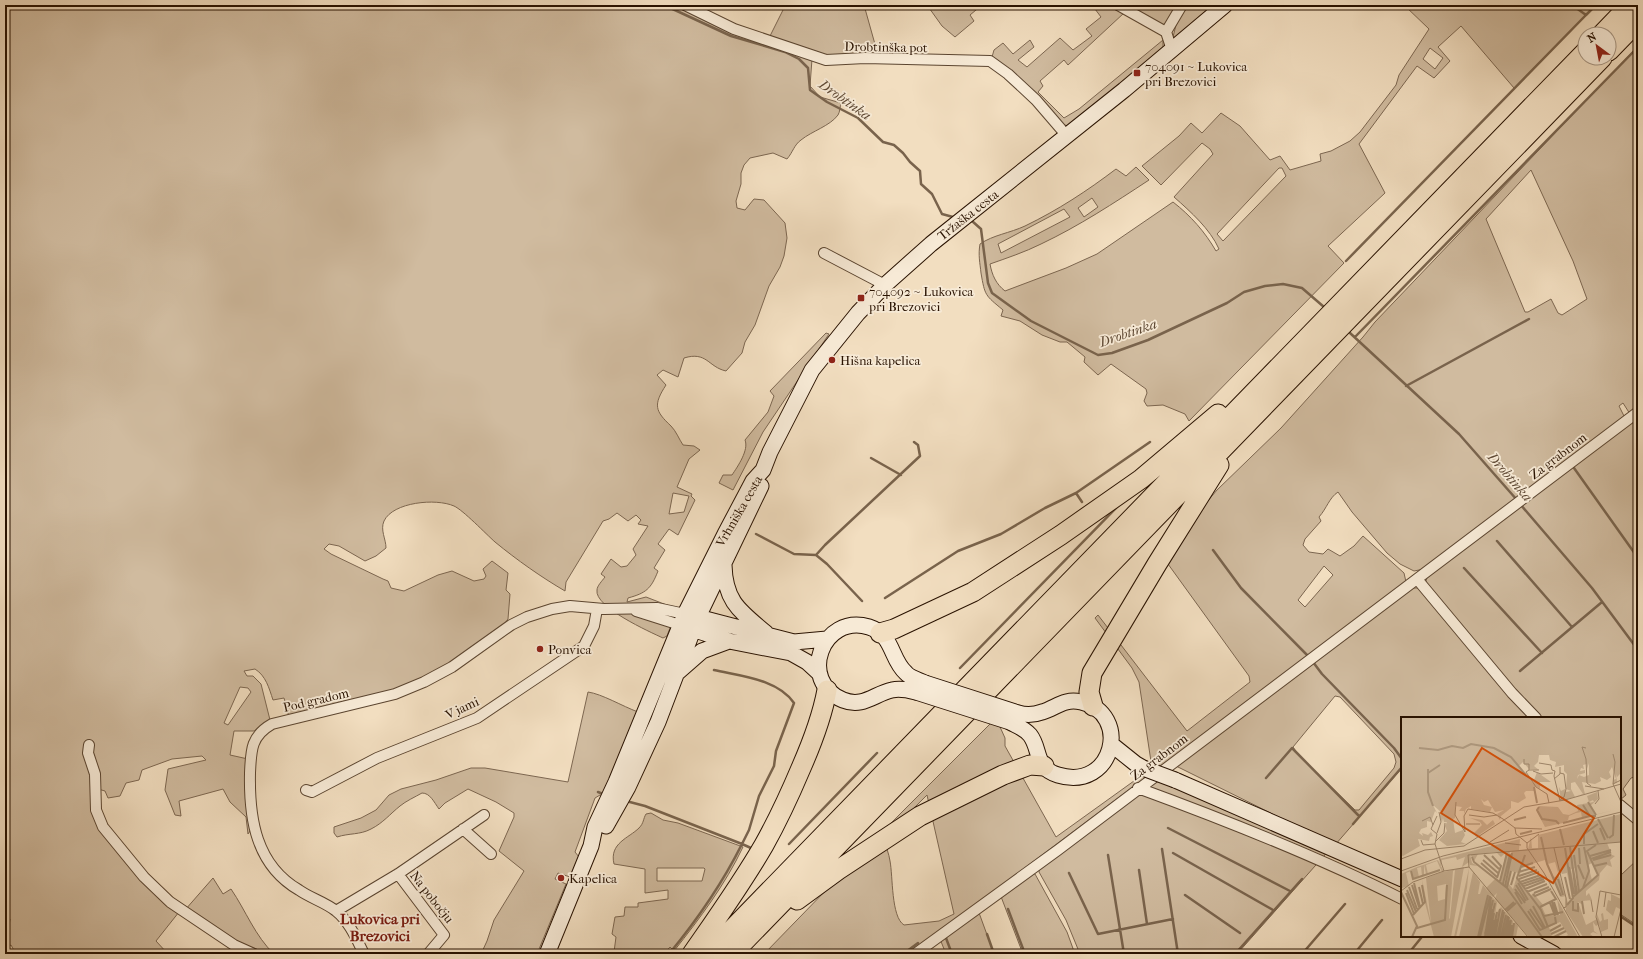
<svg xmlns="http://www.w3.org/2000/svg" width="1643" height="959" viewBox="0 0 1643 959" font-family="'IM FELL French Canon',serif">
	<rect width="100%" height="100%" fill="#f2dec0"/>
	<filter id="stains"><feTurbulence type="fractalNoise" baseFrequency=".005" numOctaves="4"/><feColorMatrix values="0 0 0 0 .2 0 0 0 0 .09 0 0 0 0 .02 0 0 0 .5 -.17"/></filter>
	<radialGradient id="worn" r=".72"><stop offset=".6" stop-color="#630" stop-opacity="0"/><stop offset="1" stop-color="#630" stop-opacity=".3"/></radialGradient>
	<!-- green -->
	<path fill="#d0bb9f" stroke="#7c6650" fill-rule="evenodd" d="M5,5H676L696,15L812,59L810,86L820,97L841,103C840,106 840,112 838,115C830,126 812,131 801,140C794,145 793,152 787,159L773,153L750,158L744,165L741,173V184L736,201L737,208L745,210L754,199L764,200L785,223L787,238L784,256L780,267L769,286L755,325L745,342L742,353L726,371C708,367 707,351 684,358L678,377L663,370L657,375L666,385C653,405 655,411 671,426C676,431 679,439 683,445L694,446L700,450L689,459L677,487L692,494L691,496L695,500L678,535L669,529L658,544L665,550L654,568L658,571C651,589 646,593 628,598L627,602L646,597L677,609L667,636L663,638C650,632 594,607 597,590C597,586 602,581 605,577L601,574L611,559L621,567L627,566L636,555L633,549L648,526L638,524L641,520L636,515L628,521L617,513L609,519L603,521L566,582L565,591C541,577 517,560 495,542C486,534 463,510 454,506C436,498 393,502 384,521C380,530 386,539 386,548L376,556L365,561L339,546L329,544L324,549L331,554L383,579L388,581L391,588L404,591L438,575L452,571L474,581L484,579L486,576L483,569L492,561L508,573L506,590L510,594L508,619L503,626L452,663L398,689L289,717L284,698L273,700C269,688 266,676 255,669L244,671L247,676H253L261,684L270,720L254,731H234L230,755L248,759L252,828L248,834L246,817L230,802L223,789L179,801L181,816L175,815L165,790L168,769L206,760L202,756L172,759L142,770L139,780L126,783L120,796L108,798L105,791L98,789L90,765L94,810L179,912L156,941L168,954H16L11,945L5,948V940L7,939L10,919L5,918ZM673,493L689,496L684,512L669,514ZM240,687L248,688L251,692L228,725L224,723Z
		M779,5H864L878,55L825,57L771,39L770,36L784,8Z
		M927,5H982L970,15L974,21L955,37L942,26Z
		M1100,5H1114L1124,13L1068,65L1064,60L1040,81L1043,86L1038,92L1064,118L1079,109L1163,40V49L1069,126L1064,125L1015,74L992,57L994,50L1003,43L1013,54L1030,40L1034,47L1018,60L1027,67L1060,38L1073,50L1092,36L1086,29L1101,17L1095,9Z
		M1126,5H1177L1167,23L1162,25Z
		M1186,5H1214L1176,39L1173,37L1176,25Z
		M1404,5H1596L1514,88L1461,26L1438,47L1450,61L1434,78L1417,66L1359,144L1385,193L1328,246L1344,263L1189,421L1185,414L1163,405L1147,406L1144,401L1147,393L1146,389L1111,364L1098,375L1084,362L1085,357L1067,342H1060L1042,335L1020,321L1001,316L1003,310C985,295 985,296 981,273C980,263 978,255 980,244C993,235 1010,233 1025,226C1058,210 1087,191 1116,169L1126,176L1136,167L1149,180C1114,203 1079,226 1041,244C1025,252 1007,258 990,264C992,275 996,284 1005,291L1066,268L1097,254L1173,202C1191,216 1205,232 1216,251L1219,249C1210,229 1191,212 1174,197L1213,154L1210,149L1202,143L1161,185L1142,166L1179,136L1191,123L1202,133L1221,113L1240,126L1270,160L1280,156L1290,170L1321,161L1320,154L1331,151L1350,141L1360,132L1396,85L1399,75L1429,29ZM1430,48L1443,58L1435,69L1423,59ZM1279,168H1282L1286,176L1223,241L1217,234ZM1092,198L1098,207L1084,217L1078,208ZM1064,209L1070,217L1001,253L998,244Z
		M1638,46V408L1630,414L1623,403L1619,406L1625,418L1424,569L1414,571L1400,564L1387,553L1352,512L1338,492C1329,498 1327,508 1319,517L1321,521L1305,539L1303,545L1309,552L1323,554L1328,549L1340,556L1354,546L1363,536L1404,573L1406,582L910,954H764L899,815L996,718L1005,738V746L1056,837L1152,768L1139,682L1132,668L1095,618L1098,615L1187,731L1250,682L1249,676L1168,564L1201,509L1217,490L1281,428L1363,337L1375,322ZM1531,170L1573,261L1587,299L1562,315L1558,313L1551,299L1528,312H1525L1486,219ZM1324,566L1333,575L1305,607L1298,600ZM927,795L954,914L939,921L904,925C891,917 893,876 890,861C889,854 886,846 883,839Z
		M826,333L829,334L763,432L733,490L719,483L723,475H732C738,466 749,450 745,440L768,412L774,396L770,391Z
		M1638,417V776L1631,778L1623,789L1626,795L1620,800V718H1540L1510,686L1428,588L1426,581L1428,574Z
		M1413,588H1419L1531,718H1402V768L1335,845L1176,766ZM1335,696L1340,697L1394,754L1396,762L1394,768L1359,810H1355L1299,756L1293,747Z
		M588,692C602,694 622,706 638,712L604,796L600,795L595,798L575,852L579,857L570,877L558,873L555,879L566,884L537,954H481L487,941L494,920L524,871L499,851L514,817V813L496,802L468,789L445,803L439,809C434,802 430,793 422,793C415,797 406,801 400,806C390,814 383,823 371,829C360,835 349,833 337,837L334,833V827L361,818L376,810L389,795L401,789L436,780L471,768H485L568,782Z
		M1169,770L1181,774L1331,848L1237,954H1080L1066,920L1039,872L1040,865Z
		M651,813L663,820L678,823L743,847C725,885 700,918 674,951L670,947L664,954H617L614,952L616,937L612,934L615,917L624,916L625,907H638V903L668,899V890L645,893V869L614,864C609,843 629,838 639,828C644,823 643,819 646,814ZM657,868H704L705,869L702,881H657Z
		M1638,859V926L1620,914V876Z
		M1030,873L1035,874L1067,932L1075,954H1023L1000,894Z
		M213,878L223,894L231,889C246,911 255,936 274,954H258L185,910Z
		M978,910L994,954H946L940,939Z"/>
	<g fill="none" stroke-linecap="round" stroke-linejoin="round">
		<!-- stream -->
		<path stroke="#79634c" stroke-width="2.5" d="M664,5L731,36L785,52L799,59L808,68L810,90L827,102L858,118L883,142L894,145L903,153L910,162L920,171L921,184L932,194L942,214L953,217
			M1572,5L1586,15L1596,5
			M972,221L981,229L988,283L992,293L1031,321L1098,355L1112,353L1148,340L1227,303L1244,292L1265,286L1283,284L1302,288L1324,307
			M1346,261L1586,15
			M1350,333L1459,434L1517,500
			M1355,337L1638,47
			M1406,386L1529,319
			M871,458L901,475
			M1574,468L1638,558
			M1076,493L1150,442
			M1520,504L1592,588L1638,650
			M756,534L794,554L816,555L827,564L862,601
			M1497,541L1572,627
			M1213,550L1241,588L1310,658
			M816,555L825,545L920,456L918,445L914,442
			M1464,568L1542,653
			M885,598L958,551L1001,534L1045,508L1076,493L1082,502
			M1313,662L1322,674L1394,748L1402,759
			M960,668L1117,507
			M1520,671L1602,602
			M1266,778L1292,748L1359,816
			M598,792L606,795
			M626,801L645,806L742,844L749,830L759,796L774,766L776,751L794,703C778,679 740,676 714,670
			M1353,824L1402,767
			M1168,828L1290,891
			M789,844L877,753
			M1162,849L1178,954
			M1173,853L1273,910
			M1108,855L1124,954
			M1139,870L1147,924
			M1069,873L1098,934L1173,919
			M1185,895L1240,933
			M1008,909L1025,954
			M1620,916L1638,928
			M987,934L994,954
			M946,938L952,954
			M669,954C697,920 722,884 742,844L751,848
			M781,954L894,951
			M903,954L918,943
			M931,954L932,952
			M1235,954L1302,879
			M1302,954L1345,904
			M1354,954L1382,920
			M1408,954L1421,938
			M1450,954L1451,953"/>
		<defs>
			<path id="minor" d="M685,5L734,29L826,60L865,58L990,61L1008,74L1036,100L1067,136
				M1118,5L1166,32L1172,50
				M1166,32L1182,5
				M824,253L885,285
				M1417,579L1512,693L1536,718
				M636,611L680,625
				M89,745L88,753L95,774L96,810L103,827L144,877L170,902L234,945L254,954
				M1138,788C1228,821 1317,856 1402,899
				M306,790L312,792L377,758L477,718L584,646L594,626L597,609
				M1620,805L1638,820
				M463,829L491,854
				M398,874L444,935L428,954
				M336,911L398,874L484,815
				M364,954C357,940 349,921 336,911C325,902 310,898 299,890C256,865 249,819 250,773C251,750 251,736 272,724L395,694L424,682L452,667L511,625L527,617L552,609L570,606L604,609L657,608L685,614
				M915,954L1058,850L1638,412"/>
			<path id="secondary" d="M724,565C725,602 740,611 766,633
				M690,615L794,642L827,639
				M683,626L729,641L791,653L807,662L819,673
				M678,672L702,651L729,641
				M916,692C908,690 900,688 892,690C874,694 863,708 843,700C797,681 822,613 869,627C894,635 890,659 906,673C910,678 919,680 925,683
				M1010,722C1017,726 1024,728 1030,735C1041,749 1034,768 1058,775C1114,792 1132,713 1081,702C1064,698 1056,708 1042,712C1034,715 1025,715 1018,713
				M1111,744L1136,764L1143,768
				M1175,780L1402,879
				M606,826L628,787L658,722L698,617L761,486
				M1521,936L1554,954
				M547,954L591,846L595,827L616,782L685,614L725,534L753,481L763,470L770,452L812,370L858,313L885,285L931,244L1124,90L1225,5"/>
			<path id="motorway" d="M1602,34L1630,5
				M1609,51L1638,21
				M880,633L894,629L973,592L1061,535L1141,479L1218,414
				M1093,706L1089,692L1092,673L1157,564L1219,465
				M797,900L838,870L920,816L1003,775L1030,765L1044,766
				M692,954C717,918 742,883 764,845C778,820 790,794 801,768C812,743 822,717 827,690
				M708,954L1585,52
				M732,954L1602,58"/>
		</defs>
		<!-- minor casing -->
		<use href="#minor" stroke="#5b4530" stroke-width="12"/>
		<!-- secondary casing -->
		<use href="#secondary" stroke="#291200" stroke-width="17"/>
		<!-- motorway casing -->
		<use href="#motorway" stroke="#291200" stroke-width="21"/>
		<!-- minor -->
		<use href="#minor" stroke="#f7ead6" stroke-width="10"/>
		<!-- secondary -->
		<use href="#secondary" stroke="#f7ead6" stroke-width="15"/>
		<!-- motorway -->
		<use href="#motorway" stroke="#f2dec0" stroke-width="19"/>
		<defs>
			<path id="secondary-bridge" d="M925,683L1018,713
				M916,692L1010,722
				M1143,768L1175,780"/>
		</defs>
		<!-- secondary-bridge casing -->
		<use href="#secondary-bridge" stroke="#291200" stroke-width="17" stroke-linecap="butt"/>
		<!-- secondary-bridge -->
		<use href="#secondary-bridge" stroke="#f7ead6" stroke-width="15"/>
	</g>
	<!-- markers -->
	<g fill="#8f2418" stroke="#f7ead6" stroke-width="1.5">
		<rect x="1133" y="69" width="8" height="8" rx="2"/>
		<rect x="857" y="294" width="8" height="8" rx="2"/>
		<circle cx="832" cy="360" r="4"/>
		<circle cx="540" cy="649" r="4"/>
		<circle cx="561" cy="878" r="4"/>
	</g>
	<g text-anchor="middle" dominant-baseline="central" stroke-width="3.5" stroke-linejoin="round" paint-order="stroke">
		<!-- street labels -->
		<g font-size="13" fill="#291200" stroke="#f7ead6">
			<text transform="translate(886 47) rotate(1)">Drobtinška pot</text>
			<text transform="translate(968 215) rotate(-38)">Tržaška cesta</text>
			<text transform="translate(1558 456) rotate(-37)">Za grabnom</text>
			<text transform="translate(739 511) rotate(-60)">Vrhniška cesta</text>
			<text transform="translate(316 700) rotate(-13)">Pod gradom</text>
			<text transform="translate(462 708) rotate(-25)">V jami</text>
			<text transform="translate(1159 757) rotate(-37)">Za grabnom</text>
			<text transform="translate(432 897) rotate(52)">Na pobočju</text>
		</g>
		<!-- poi labels -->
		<g font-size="13" fill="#291200" stroke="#f7ead6" text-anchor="start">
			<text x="1145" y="66">704091 ~ Lukovica<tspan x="1145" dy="15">pri Brezovici</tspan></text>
			<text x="869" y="291">704092 ~ Lukovica<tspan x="869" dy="15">pri Brezovici</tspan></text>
			<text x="840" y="360">Hišna kapelica</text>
			<text x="548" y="649">Ponvica</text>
			<text x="569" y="878">Kapelica</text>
		</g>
		<!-- water labels -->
		<g font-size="14" font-style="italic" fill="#5e4833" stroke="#f7ead6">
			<text transform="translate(845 100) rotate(35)">Drobtinka</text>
			<text transform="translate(1128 333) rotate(-19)">Drobtinka</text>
			<text transform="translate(1510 477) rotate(49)">Drobtinka</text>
		</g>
		<!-- quarter labels -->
		<g font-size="15" font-weight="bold" fill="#7a1f14" stroke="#f7ead6">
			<text x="380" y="919">Lukovica pri<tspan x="380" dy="17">Brezovici</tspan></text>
		</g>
	</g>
	<!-- overview -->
	<g transform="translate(1401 717)">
		<rect width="220" height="220" fill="#f2dec0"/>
		<path d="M0,0H220L219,57L216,60L215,57L216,65L212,67V63L215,62L211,50L208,55L210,60L206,63L199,60L200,64L194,67L181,65L184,77L160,84L158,70L160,74L164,72L165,75L170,74L165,72L166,57L163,54V48L154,50L155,45L149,43L148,38H138L137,45L133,49L138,53L128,52L122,45L118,49L132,66L136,55L150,65H139V72L134,69L133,74H125L123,76L125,81L117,86L110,84V91L100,99L99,103L96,97L103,93L94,95L87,83L83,85L80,82L83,88L91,90L89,95L70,92V89L65,92L63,97V94H58L61,90L54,89V101L52,102L54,116L62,113L64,118L60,125L65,127L46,129L38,123L46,114L44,109L46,105H43L42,101L41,105L38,98L41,96L32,88L36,96L34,94L30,105L26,104V110L20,112L18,116L22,119L21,116L27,118L30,115L32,119L29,120L28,124L17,122L19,129L2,139L0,138ZM188,46V58L183,60L178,58L176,62L177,58L184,56V53L179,54L180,51L183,52L182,48L186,47V52ZM174,65L182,77L174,80L170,72V66ZM196,75L197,82L189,89L194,98L213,93L181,101L180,95L175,96L168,99L167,103L162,106L144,110L136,95L138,89L157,90L162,97L168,98L177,94L176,88L193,85L192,83L188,85L186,79ZM220,97V125L206,126L211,138L214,139L209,143L211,150L206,148L199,156L198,163L185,174V179L188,176L191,183L182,184V188L177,185L185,208L196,202V197L199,205L201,203L200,197L202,196L203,203L207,202V212L200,215L198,207L195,209L192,205L193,214L197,217L192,215L189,217L193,220H182L165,194V179L160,180L144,143L120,150L117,161L129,180L132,176L143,189L141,190L145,199L159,198L156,182L177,220H163L167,218L159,205L148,210L151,220H128L94,182L96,176L92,180L88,177L96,185L94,198L100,190L112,204V208L114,205L117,209L115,220H58L72,155L79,165L77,177H79L82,168L88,176L85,171L95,161L99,164L105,135L100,140L95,135L77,137L73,144L69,137L71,146L77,149L69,148L68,145L61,150L64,140L56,143L55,140L41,143L40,150L38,142L119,122L118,133L127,132L130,120L131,131H137V118ZM109,134H111L104,169L102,167ZM154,145L158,159L153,160L147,147ZM191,146L197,158L191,163L187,148ZM175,151L178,175L175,177L170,152ZM110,154L117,156L112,172L107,166ZM159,154L161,157L166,156L171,181L167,186L157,155ZM69,101L81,103L86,108L92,103L94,107L75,120L73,116L81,108L79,105ZM37,143L43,155L63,150L50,220H33L24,186L13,197L24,185L21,162L30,206L25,161L41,155L36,144L25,148L27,157H25L23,148V158L21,159L20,150L16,151L18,160L12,162L10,154L5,156L8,169L1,171L0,157L16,150ZM54,153L49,201L48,202L52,154ZM45,167L44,182L37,184L36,169ZM68,151L66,171L55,220H53ZM210,177L220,182L219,192L215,190L212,199L205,193L207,183L210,184Z" fill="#d0bb9f" fill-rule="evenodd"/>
		<path fill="none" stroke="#ae997f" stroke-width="2" d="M18,31L37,33L51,29L62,31L70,27L93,31L110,40L125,58M27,52V75L32,89M27,56L39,48M133,70L136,86M187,85L195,98M182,88L189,99H195M138,90L136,93L141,102L155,104L158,107M197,102L207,121M113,103L125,100M162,106L189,99M199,111L204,123M159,112L163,128M192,114L197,126M119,117L131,114M140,120L146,147L160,179M208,121L212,118L213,98M183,127V117L197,107M169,130L175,177M164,131L172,181L166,188M178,131L179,147M83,138L98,152M124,138L116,161L140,193L147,210M173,138L178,175M91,139L100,149L96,161M189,139L210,133M71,140L73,145L106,171L141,220M190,142L210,135M82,143L97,156M192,143L210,138M80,146L96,160M177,148L183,162M193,149L206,146M120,150L132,146M168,150L173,177M172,151L176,176M10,154L12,162L39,153M118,155L134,150M118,159L136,153M164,160L169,182M118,162L138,155M157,162L162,178M99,164L106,136M119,165L140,158M13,166L19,190M117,166L127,183M102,167L109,137M121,167L142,160M11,168L18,190M110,168L114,155M115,168L125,184M104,169L111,136M123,169L143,162M8,170L16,192M18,170L22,187M106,170L110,154M182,171L188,154L183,130M114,172L124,186M124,172L144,164M6,173L15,195M0,175L16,209L11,220M114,175L121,187M126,175L146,167M5,176L13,197M133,176L148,170M132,177L134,179L150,172M172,180L197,158L186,134L195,128M172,184V193L177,194V186M181,184L183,197M151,185L155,198M153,185L157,198M149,186L154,199M132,189L144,211M139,190L155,182L150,174M129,192L142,211M104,193L113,185M106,194L115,186M127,194L139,213L155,206L154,200M12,198L24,185L21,168M143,199L162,195M16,211L44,203L46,168M149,214L160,208M84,217L92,183M150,217L163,211M86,218L91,192M77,220L87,178M79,220L89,179M84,220L90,180M86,220L94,186M88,220L93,196M90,220L93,203M91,220L96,195M92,220L96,202M94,220L99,192M96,220L102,193M98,220L103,195M100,220L105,198M102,220L107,199M104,220L108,200M105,220L108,203M107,220L110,203M109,220L111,208M111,220L113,206M153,220L165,214"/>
		<path fill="none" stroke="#a28c73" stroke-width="1" d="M185,31L181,30L185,42L186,66L190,69M212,37L214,45L212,67M123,42V47H128V53M138,46L150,48L151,53L154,54L153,59L159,84M220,50V63M138,53H128L125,55L135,70L146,77L148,86M132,54L140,57L152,56M153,62L159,57V50M220,63L212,67L220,85M184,69L203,72M159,83L163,80L165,72L163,57L159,56M55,85L54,98L64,115L63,99L67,92L92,96L102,102M194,87L198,82L197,74M68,98L83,100L96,98M36,99L30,112L36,117L34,127L43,154M102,102L114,111L115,117L126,126V131L143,156L179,220M21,104L29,100L32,108M65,107H79M114,111L141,112M36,116L40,105L38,95M20,123L22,128L34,127M35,124L43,116L44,106M89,125L108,113M104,126L120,128M126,126L138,117M153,131L165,181V190L162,191M0,142L24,133L63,129L123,90L164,83L220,67M0,154L42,139L220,95M0,174L12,165L43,154L68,150M190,183L192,195M203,190L205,175M127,220L68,150L67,138L220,125M201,220L195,200L199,174L220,178M213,220L220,192"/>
		<path fill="#d5520b" fill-opacity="0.15" stroke="#d5520b" stroke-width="2" d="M81,31L193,101L152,166L40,96Z"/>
		<rect width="220" height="220" fill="none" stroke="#291200" stroke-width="2"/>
	</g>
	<!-- margin -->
	<rect width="1643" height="959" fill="none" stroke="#f2dec0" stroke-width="20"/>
	<rect x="6" y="6" width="1631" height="947" fill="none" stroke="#291200" stroke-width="2"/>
	<rect x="10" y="10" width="1623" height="939" fill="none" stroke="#291200"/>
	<!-- north arrow -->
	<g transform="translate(1597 46) rotate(328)"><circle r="19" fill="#f7ead6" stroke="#a59480"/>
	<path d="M0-3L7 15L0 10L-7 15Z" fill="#8f2418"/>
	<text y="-6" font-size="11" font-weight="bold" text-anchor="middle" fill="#291200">N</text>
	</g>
	<rect width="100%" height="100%" filter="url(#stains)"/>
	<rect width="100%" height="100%" fill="url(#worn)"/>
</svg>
